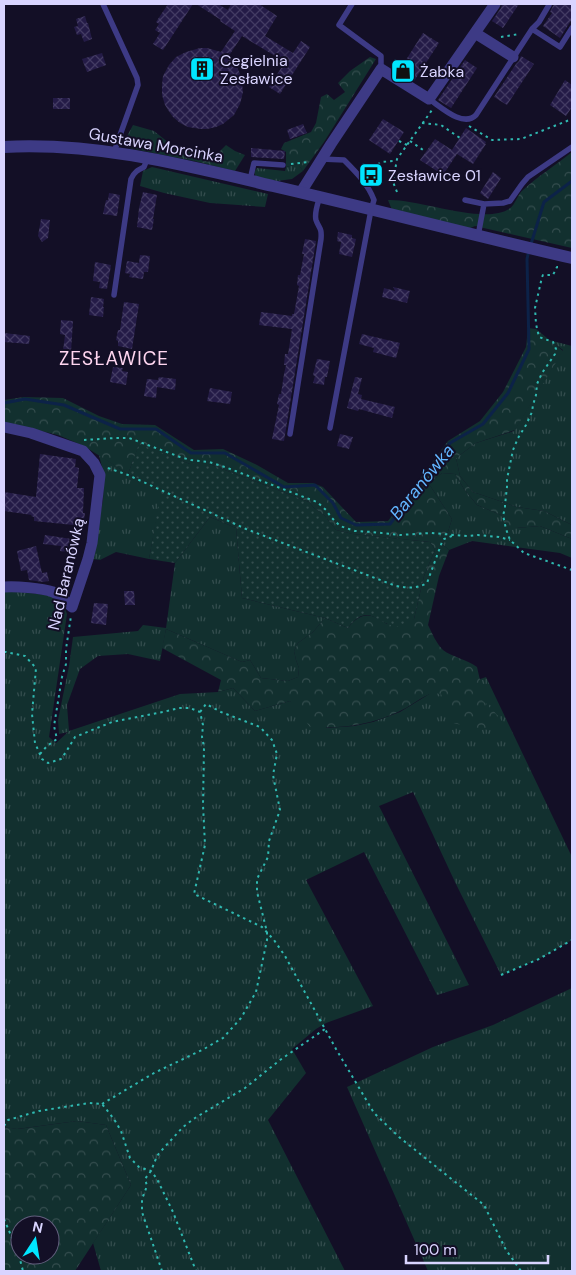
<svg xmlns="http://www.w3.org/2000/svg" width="576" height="1275" viewBox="0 0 576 1275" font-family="'DM Sans',sans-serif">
	<defs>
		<pattern id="grass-tufts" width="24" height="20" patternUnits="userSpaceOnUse" patternTransform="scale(1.25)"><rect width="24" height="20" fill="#12302f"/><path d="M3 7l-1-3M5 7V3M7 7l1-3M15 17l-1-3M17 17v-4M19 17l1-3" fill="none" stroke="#344d4e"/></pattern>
		<pattern id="forest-crowns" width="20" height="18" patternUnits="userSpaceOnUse" patternTransform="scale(1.25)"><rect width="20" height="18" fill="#12302f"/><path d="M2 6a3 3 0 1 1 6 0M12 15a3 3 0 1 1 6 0" fill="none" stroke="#344d4e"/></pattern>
		<pattern id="park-dots" width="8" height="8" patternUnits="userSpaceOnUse" patternTransform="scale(1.25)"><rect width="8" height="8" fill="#12302f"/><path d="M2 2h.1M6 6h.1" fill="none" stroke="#344d4e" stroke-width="1.8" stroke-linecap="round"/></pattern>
		<pattern id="building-cross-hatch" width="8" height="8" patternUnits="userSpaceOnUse" patternTransform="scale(1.25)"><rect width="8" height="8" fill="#241b47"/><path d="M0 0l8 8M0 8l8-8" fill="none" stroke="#433b63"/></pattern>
	</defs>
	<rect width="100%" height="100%" fill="#130f26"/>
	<!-- grass -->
	<path fill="url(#grass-tufts)" d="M133,125L154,131L174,147L199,154L194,161L129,148L126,138Z
		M298,164L303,171L292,179L277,181L256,177L254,172L257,168L285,171L286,167Z
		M152,167L268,194L265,207L210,203L164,193L140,186L143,171Z
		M549,340L572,346V525L544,511L517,507L473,492L460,476L456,458L476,443L514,431L563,350Z
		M99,455L128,474L162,489L149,559L116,552L100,560L92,559L103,500L104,475Z
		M442,473L455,474L464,489L477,505L501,515L516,528L540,526L572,539V558L560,553L472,541L449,550L442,544L446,538L452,519L429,484Z
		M210,517L236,528L242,598L325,618L313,632L298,643L294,651L296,660L299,668L298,677L288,681L261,678L250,660L242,662L166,629L160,661L128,654L98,656L80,669L67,705L69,731L180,694L218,692L233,688L255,711L290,701L327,728L354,726L373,722L400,712L431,693H441L486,677L572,857V940L539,959L501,975L455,882L413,792L379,806L469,985L437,995L364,852L306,880L373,1006L326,1023L316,1029L292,1049L306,1073L268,1120L345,1271H101L93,1243L131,1185L106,1125L77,1121L17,1129L4,1127V590L46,595L61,599L67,614L49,737L56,743L68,732L59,734L58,720L69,666L73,637L138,631L143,625L166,628L175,563Z
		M572,988V1271H428L347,1087L433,1047L493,1025Z"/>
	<!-- forest -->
	<path fill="url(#forest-crowns)" fill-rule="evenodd" d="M370,57L376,59L324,142L303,171L298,164L286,167V152L281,149L284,143L311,132L316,123L321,97L327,94L334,100L345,92L338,83L350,71Z
		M226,145L235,151L245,155L235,171L194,161L199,154L219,152Z
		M572,152V248L475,226L468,229L392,210L388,200C419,199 484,225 509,209C516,204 517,195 523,190C538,176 556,165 572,152Z
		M528,328L536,329L563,351L515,430L476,443L456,458L460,476L473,492L517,507L544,511L572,525V539L540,526L516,528L506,527L501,515L477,505L464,489L455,474L442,473L429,484L452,519L446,538L442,544L449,550L439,576L428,625C432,633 436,643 443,650C452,657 466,659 477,667L480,680L477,695C486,705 497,712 503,723L497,731L488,730L452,723L441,694C438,694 436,693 433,693C424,695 408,708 398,712C370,725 341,729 310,727L290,701L255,711L233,688L218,692L221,680L162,648L166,629L242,662L250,660L261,678L288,681L298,677L299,668L296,660L294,651L298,643L313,632L325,618L348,628C361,611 371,613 387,624L414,619L424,576L435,550L430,542L353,534L336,530L324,515L314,508L309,502L209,464H190L139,445L128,474L84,446L58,435L4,422V400L24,397L63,398L99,416L122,424L155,425L194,450L223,449L257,465L288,483H313L323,487L356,522L388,521L448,441L480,421L503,392L526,347Z
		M77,1121L106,1125L131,1185L75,1271H4V1127L18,1129ZM20,1225H50V1255H20Z"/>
	<!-- park -->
	<path fill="url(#park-dots)" d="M139,444L190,464H209L309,502L314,508L324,515L336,530L353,534L430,542L435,550L424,576L414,619C409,622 405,625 399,626C378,628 370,599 348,628L325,618L242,598L236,528L210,517L175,563L149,559L161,489L128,474Z"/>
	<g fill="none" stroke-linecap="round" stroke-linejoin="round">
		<!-- stream -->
		<path stroke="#0c2248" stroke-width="3" d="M531,244L544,202L572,181
			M4,403L25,399L64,405L120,429H156L191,453H225L284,487L315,485L333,503L341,518L356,525L390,524L450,443L483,424L508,393L529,349L527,259L529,250"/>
	</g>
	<!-- building -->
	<path fill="url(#building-cross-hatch)" d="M168,4H193L163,50L153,44L160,33L155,30L159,24L156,22Z
		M196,4H218L228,10L231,4H259L277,16L265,36L293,53L301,41L310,47L280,94L269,87L285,62L242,36L228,57L236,65L241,76L243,92L240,104L234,115L223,124L216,127L207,129H201L188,127L180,123L173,117L168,110L165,105L162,95V85L163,76L169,65L176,57L186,52L200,48H207L221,52L235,31L220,21L221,20Z
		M502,4H519L503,28L492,21L501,8Z
		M554,4H572V19L560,38L543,26L552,13L550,12Z
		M85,16L87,23H88L92,39L84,42L81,34L77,35L74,27L78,26L76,19Z
		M423,33L439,43L414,81L399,71Z
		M102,53L106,65L87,72L82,59Z
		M521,56L534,64L507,105L494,97L516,64L519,61Z
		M465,60L477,68L451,108L438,100Z
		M565,80L572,85V107L566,116L550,105Z
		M53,98H70V109H53Z
		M383,119L404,132L390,154L369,140Z
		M303,124L307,133L290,139L287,130Z
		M466,128L486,142L485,144H486L473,164L457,154L443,175L420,160L435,139L452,150Z
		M251,148L285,151L284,159L251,157Z
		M493,172L501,178L488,199L480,193Z
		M143,192L157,195L153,219H154L152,230L137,227L139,208Z
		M109,193L120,195L117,216L103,214L106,200H108Z
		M41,219L50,220L48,238L42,242L38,236Z
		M338,232L352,235V238L356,239L352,257L339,254L341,242L337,241Z
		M305,239L316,241L284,441L272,439L279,405L277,404L279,394H281L284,374L286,365H284L285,354H288L292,329L259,325L261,312L292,316V314H294L299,286L297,285L298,275H300L304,254H302Z
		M140,255L150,256L148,272H144L143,279L129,277L130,274L125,273L127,261L139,263Z
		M95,262L111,265L107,289L99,288L100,282L93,281Z
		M393,287L410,291L407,303L382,297L384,288L395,291Z
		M91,297L104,299L103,307H104L103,317L89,315Z
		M124,302L139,304L132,349L118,346V341L116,340L118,330H120Z
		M61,320L73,321L71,352L63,351L65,335L60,334Z
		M4,333L30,336L29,344L4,342Z
		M362,334L400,343L396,358L373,352L374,348L359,344Z
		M317,359L330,361L327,377H325L324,385L313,383L315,376L313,375Z
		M113,367L123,368L122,371L128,372L126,385L110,382Z
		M159,377L176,379L175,390L157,387L156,398L144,396L147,379L158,380Z
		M355,377L362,378L358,394L362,395L361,399L395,407L392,418L359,409L358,411L347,408Z
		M210,388L232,392L230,404L207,401Z
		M340,434L353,437L349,449L337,446Z
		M40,454L76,459L75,467L79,468L77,488H84L83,513H85L83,526L34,521V517L31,516L32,515L4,511V492L36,497Z
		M45,535L78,540L76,553L60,551L61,546L43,544Z
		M36,546L42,573L47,572L49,581L43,582L29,580L27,570L21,571L17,551Z
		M124,591H134L135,605H125Z
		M94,603L108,604L106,625L91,623Z"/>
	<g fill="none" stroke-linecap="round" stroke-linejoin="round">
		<!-- path -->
		<path stroke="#2fb8b0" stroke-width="2" stroke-dasharray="2.5 4" stroke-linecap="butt" d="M501,37L519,34
			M422,123L441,125L460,138
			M469,126L492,140L521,139L572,119
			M399,141L407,145
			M410,141L426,152
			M291,164L308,162
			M366,170L382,162L393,161L396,159
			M397,192L393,182L397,159L432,110
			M558,267H557L553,275H543L542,277L535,308L536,324L539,337L553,342L556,349L555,354L542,373L537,384L536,395L533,405L532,412L526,425L518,438L513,450L507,479V487L505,505V509L503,515L506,529L510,540L524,553L572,570
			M84,440L115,438H129L180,457L191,460L209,462L225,467L317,502L326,510L331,517L340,526L355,531L372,532L400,535L431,533L467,536L478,535L499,537L510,540
			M108,468L128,475L246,529L396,586C407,588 417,589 427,583L442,542L444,539L452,536
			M4,652H6L25,656L36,668L32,714L35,743L42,759L48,763L61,759L66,752L75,737L112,722L163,712L179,708H190L200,712L203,725L202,737L204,747L203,805L205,845L194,894L262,927L274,940L285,956L336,1049L374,1113L399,1137L484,1205L506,1250L521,1271
			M40,754L47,746L57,739L54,726L62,677L66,664V649L71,616
			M501,975L539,959L572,940
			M102,1104L154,1073L204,1049L223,1038L241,1018L256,992L267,940V932L257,892V879L268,857L269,841L280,810L273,775L277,754L272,740L260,727L221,712L206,704L200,712
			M4,1126L8,1120L39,1111L89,1103L102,1104L114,1119L121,1131L130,1158L139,1167L151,1171L157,1179L173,1212L196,1271
			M4,1219L18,1252L23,1271
			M162,1271L142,1212V1199L147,1186L145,1179L151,1171L157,1156L161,1151L183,1127L195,1118L245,1088L280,1060L325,1029"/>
		<!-- service -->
		<path stroke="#3d3a85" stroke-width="5.5" d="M103,4L137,78L138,85L114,152
			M352,4L339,25L381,56V69
			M532,29L539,22L549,5
			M429,99C441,107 463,128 476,115L532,29L560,47L572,28
			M321,159L344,160C356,172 368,184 374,200L371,210L330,428
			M250,180L254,163L283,165
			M465,200L484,204
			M478,236L484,204L503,203L510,201L522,184L528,177L572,147
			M114,295L131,179C134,172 138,170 144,167L148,157
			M290,434L321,239C322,227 319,229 316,220C314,213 318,203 320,196"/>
		<!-- minor -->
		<path stroke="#3d3a85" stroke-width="11" d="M475,33L513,57
			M301,192L331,144L381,69L429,99L495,4
			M4,427L31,433L83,451L94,463L100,475L92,543L88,559L72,607C66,602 60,595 53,592C42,588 15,586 4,587"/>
		<!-- tertiary -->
		<path stroke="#3d3a85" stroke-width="12" d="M4,147C96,142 185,165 273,186C373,209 472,235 572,258"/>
	</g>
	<!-- icons -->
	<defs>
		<symbol id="building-square" viewBox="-11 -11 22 22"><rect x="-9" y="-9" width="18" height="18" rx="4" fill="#00e5ff" stroke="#130f26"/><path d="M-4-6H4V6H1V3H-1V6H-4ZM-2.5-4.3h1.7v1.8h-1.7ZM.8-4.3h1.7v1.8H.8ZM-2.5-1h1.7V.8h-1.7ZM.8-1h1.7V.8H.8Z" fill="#111"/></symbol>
		<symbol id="shop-square" viewBox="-11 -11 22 22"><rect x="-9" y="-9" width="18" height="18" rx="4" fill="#00e5ff" stroke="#130f26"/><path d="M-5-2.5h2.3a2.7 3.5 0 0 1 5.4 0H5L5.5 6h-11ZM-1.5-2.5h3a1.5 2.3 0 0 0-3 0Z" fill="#111"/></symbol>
		<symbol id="bus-square" viewBox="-11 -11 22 22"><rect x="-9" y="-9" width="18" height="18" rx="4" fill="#00e5ff" stroke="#130f26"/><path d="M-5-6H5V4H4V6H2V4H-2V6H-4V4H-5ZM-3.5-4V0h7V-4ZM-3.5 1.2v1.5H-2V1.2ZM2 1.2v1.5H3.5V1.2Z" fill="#111"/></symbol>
	</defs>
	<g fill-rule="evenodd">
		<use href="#building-square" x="188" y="55" width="28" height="28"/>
		<use href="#shop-square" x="389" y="57" width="28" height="28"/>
		<use href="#bus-square" x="357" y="161" width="28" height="28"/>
	</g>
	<g text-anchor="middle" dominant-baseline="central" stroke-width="4" stroke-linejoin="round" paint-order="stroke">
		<!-- poi labels -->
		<g font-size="16" fill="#d9d4ff" stroke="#130f26" text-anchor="start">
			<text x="220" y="60">Cegielnia<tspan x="220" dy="18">Zesławice</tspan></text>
			<text x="420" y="71">Żabka</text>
			<text x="388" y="175">Zesławice 01</text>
		</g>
		<!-- street labels -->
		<g font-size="16" fill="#d9d4ff" stroke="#130f26">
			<text transform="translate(156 145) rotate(10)">Gustawa Morcinka</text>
			<text transform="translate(66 574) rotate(-77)">Nad Baranówką</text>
		</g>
		<!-- water labels -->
		<g font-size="18" font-style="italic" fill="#62b6ff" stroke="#130f26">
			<text transform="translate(422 482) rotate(-51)">Baranówka</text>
		</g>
		<!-- quarter labels -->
		<g font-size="19" letter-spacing="1" fill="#ffd6f0" stroke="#130f26">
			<text x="114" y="358">ZESŁAWICE</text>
		</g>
	</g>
	<!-- border -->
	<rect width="576" height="1275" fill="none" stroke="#d9d4ff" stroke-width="10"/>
	<!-- north arrow -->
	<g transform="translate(35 1240) rotate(12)"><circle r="24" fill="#130f26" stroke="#625e7d"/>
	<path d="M0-4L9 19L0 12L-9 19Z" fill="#00e5ff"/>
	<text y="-8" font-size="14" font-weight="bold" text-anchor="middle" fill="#d9d4ff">N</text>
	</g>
	<!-- scale -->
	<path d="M406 1255v8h142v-8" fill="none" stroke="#d9d4ff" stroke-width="2.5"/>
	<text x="414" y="1255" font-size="15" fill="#d9d4ff" stroke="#130f26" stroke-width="4" paint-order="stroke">100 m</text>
</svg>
